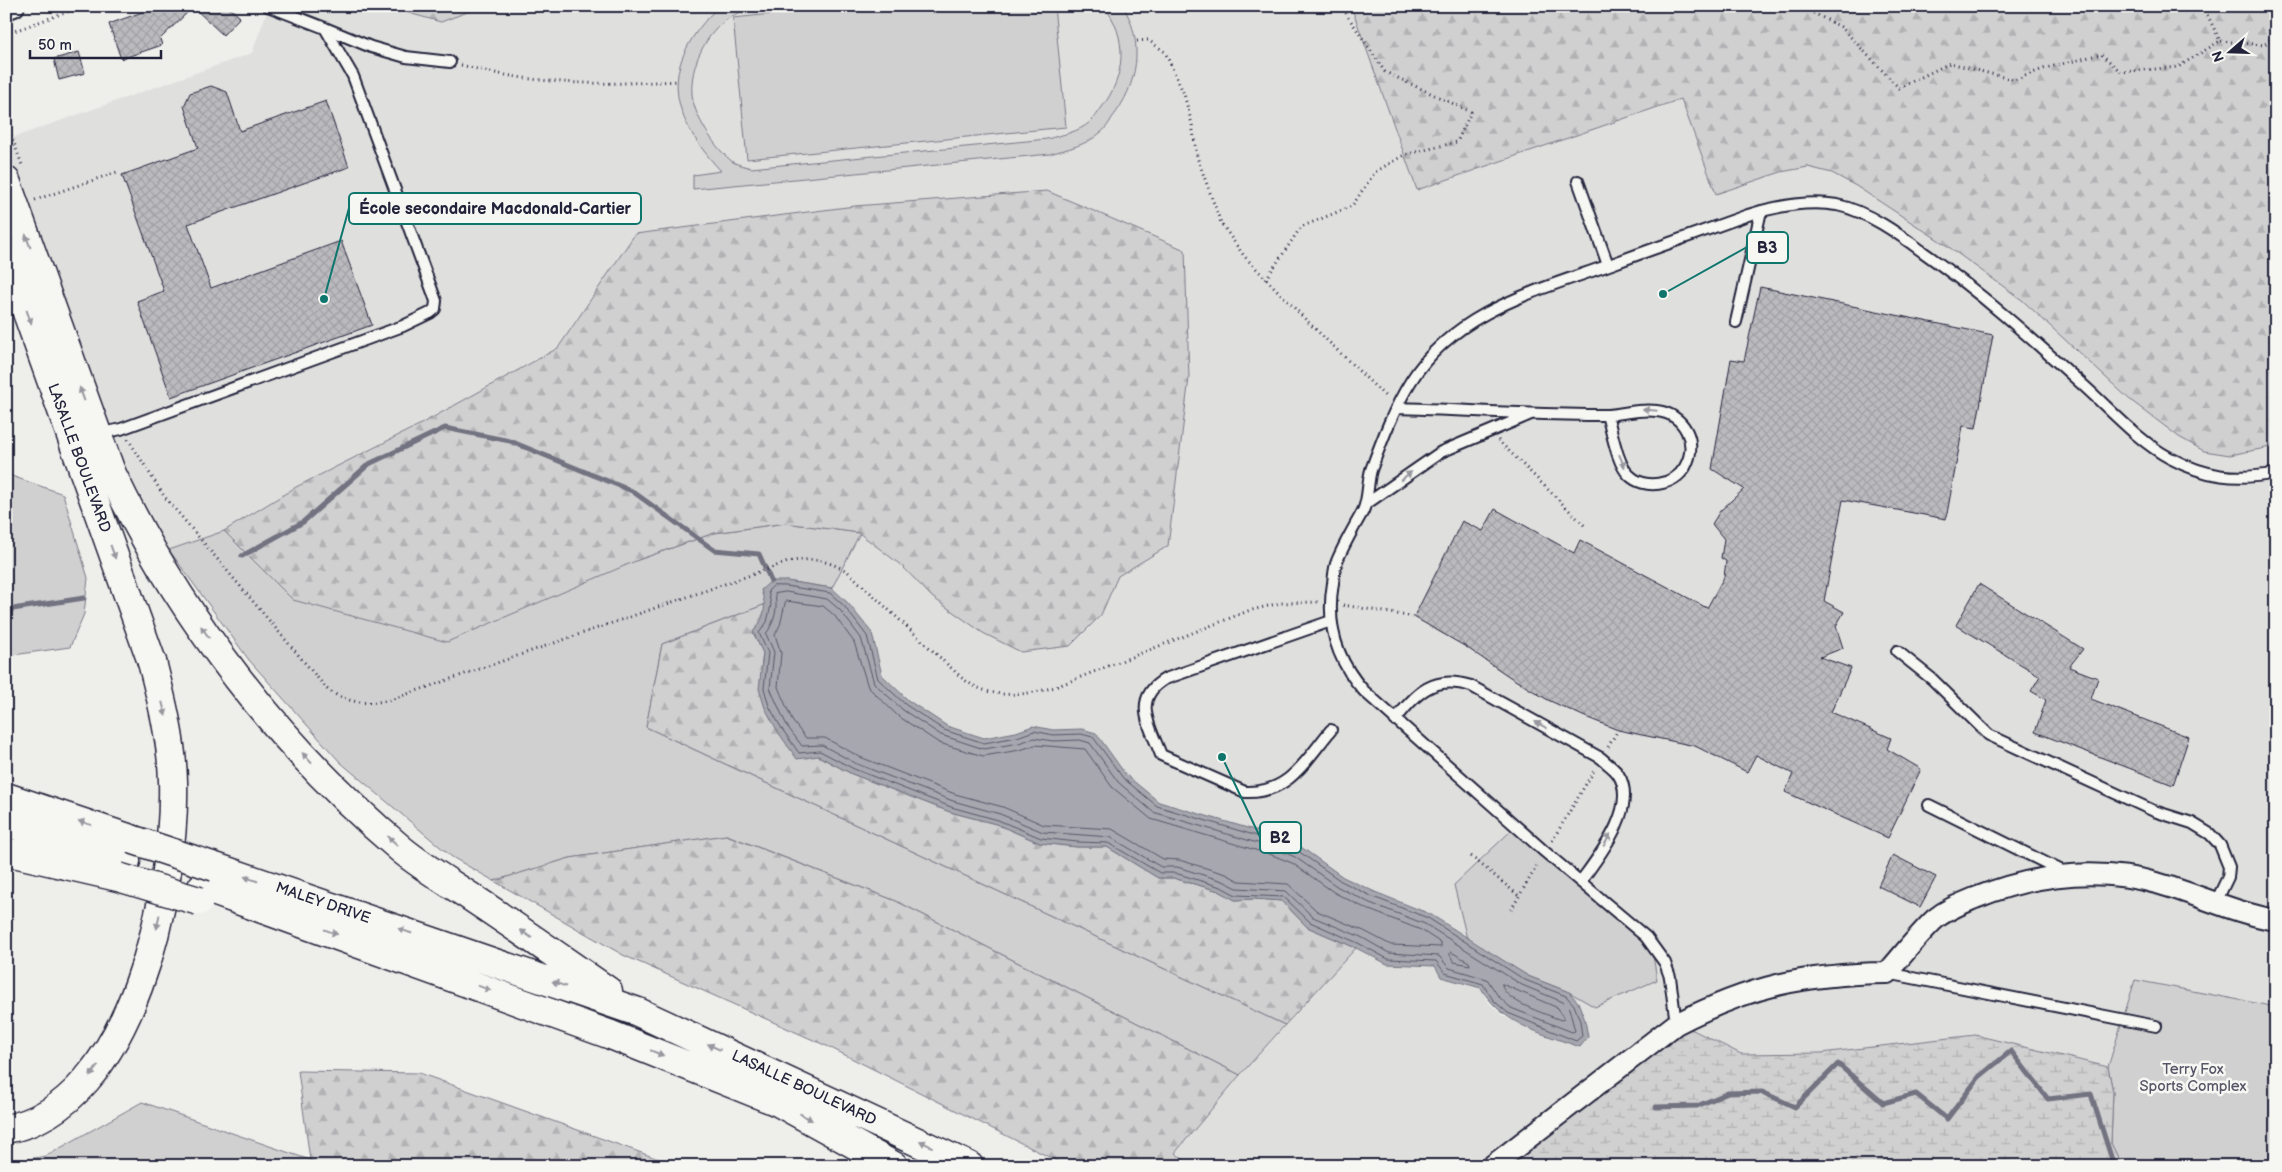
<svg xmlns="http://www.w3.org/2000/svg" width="2282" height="1172" viewBox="0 0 2282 1172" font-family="'Balsamiq Sans',sans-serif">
	<defs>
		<pattern id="forest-firs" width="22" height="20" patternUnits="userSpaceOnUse" patternTransform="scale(1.25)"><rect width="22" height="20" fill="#d0d0d1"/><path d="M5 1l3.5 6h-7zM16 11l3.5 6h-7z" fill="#b2b2b4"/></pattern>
		<pattern id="wetland-marsh" width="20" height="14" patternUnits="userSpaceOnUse" patternTransform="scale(1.25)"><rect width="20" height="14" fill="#d0d0d1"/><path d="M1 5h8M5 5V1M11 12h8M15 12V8" fill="none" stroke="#b2b2b4"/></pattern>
		<pattern id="building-cross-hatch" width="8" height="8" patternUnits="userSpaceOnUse" patternTransform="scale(1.25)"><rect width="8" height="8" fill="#bbbbbf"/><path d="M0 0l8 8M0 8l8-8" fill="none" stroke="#a0a0a5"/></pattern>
	</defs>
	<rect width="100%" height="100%" fill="#eeeeeb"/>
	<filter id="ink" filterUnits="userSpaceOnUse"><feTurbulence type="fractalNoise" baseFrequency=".02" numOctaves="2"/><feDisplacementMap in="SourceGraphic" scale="10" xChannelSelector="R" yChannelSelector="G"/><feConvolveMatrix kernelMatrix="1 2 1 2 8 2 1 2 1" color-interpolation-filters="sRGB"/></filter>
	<g filter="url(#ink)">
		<!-- built -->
		<path fill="#dfdfde" d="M269,6H383L441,22L483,6H1351L1417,190L1681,99L1714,190L2276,6V1007L2135,980L2108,1067L1975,1035L1821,1053L1741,1054L1677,1022L1498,1166H1192L1175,1153L1240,1075L1356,948L1387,964L1435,966L1463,984L1481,988L1489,1003L1505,1017L1563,1041L1547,984L1528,976L1430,914L1375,892L1343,877L1301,847L1278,837L1159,802L1126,775L1096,733L1082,729L1053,730L1033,726L1016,732L984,738L947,726L909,701L882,675L872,633L848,603L832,588L860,533L902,566L932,597L1101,615L1118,576L1168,546L1189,378L1185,250L635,234L558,348L419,425L296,487L224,531L169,550L111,448L6,155V140L252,53Z"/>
		<!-- green -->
		<path fill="#d0d0d1" stroke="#797986" d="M719,6H784C767,8 744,8 729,18C705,34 690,66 692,94C693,115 716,150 733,162C738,165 745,166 751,168L1047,139C1061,135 1079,132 1090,122C1095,118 1099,111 1102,107C1126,76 1128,37 1104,6H1123C1145,43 1138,85 1112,118C1109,123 1105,130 1100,133C1087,145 1067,149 1050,154L693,189V175L721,171C667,113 659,65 719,6Z
			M851,6H1054L1066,127L747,159L733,18Z
			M6,474L63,494L88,578L84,614L70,647L6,656Z
			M786,523L860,533L832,588L786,581L761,590L766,604L662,644L646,727L1285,1025L1240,1075L896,901L727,835L570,858L494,881L452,857L340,762L249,660L169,550L224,531L294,600L638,560L714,533Z
			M1516,826L1651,942L1657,980L1595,1007L1569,992L1528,976L1467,939L1454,885Z
			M2135,980L2276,1007V1166H2122L2111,1144L2113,1092L2108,1067Z
			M142,1102L310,1160L322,1166H6V1163L46,1156Z"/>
		<!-- forest -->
		<path fill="url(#forest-firs)" stroke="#797986" d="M383,6H483L441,22Z
			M1351,6H2276V446L2230,455L2204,451L2179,437L2129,399L2022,300L1946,245L1856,186L1832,173L1808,167L1781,172L1716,194L1681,99L1417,190Z
			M1047,191L1185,250L1189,378L1168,546L1118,576L1101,615L1070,646L1021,652L983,633L932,597L902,566L859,533L786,523L714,533L638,560L447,642L293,600L224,531L296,487L419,425L558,348L635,234L855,206Z
			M766,604L762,620L753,632L763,653L761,668L818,756L852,774L950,812L996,824L1040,843L1077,847H1107L1158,878H1173L1219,891L1235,900L1255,899L1282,901L1307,927L1356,948L1285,1025L646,727L662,644Z
			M726,835L896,901L1240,1075L1175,1153L1192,1166H1067L829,1047L623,955L494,881L570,858Z
			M298,1071L419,1073L678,1166H322L310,1160Z"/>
		<!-- wetland -->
		<path fill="url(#wetland-marsh)" stroke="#797986" d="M1677,1022L1741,1054L1821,1053L1975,1035L2108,1067L2113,1092L2111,1143L2122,1166H1498Z"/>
		<!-- water -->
		<path fill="#a7a7af" stroke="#727281" d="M771,581H786L832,588L848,603L872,633L882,675L909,701L947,726L984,738L1016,732L1033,726L1053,730L1082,729L1096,733L1126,775L1159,802L1278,837L1301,847L1343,877L1375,892L1430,914L1528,976L1569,992L1578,1002L1585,1020L1588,1037L1580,1047C1541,1033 1503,1025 1481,988L1441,977L1435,966L1387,964L1356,948L1307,927L1282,901L1255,899L1235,900L1219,891L1173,878H1158L1107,847H1077L1040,843L996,824L950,812L852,774L818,756L797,759L778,732L765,708L759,689L763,653L753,632C765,618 767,607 761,590Z"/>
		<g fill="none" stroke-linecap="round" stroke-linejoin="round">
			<!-- shore -->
			<path stroke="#575769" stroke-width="1" d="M786,586L830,593L844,606L867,636L878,679L906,705L944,730L984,743L1017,737L1034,731L1053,735L1081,734L1093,737L1123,778L1157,806L1277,842L1298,851L1341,881L1373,897L1428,918L1525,980L1566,996L1574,1005L1580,1021L1582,1036L1576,1041L1508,1013L1493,1000L1483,984L1445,973L1436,961L1388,959L1358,943L1310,922L1284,897L1236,895L1221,887L1175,873H1160L1108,843L1077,842L1041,838L998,820L951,807L854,769L820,751L799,753L782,729L769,706L764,688L768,653L759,633L767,622L771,605L768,591L773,586Z
				M786,592L827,599L840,610L861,638L874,683L903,710L941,735L984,749L1019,743L1034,738L1053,741L1080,740L1090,743L1118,782L1153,812L1274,848L1295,857L1338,887L1370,903L1425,924L1522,985L1563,1002L1569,1008L1575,1031L1572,1032L1511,1008L1498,996L1487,979L1449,968L1439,956L1389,953L1361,937L1313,917L1286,891L1237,888L1223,881L1177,867H1161L1110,837L1043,832L1000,814L953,801L857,764L822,745L802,746L787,726L770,688L774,652L766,634C775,621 778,609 775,594Z
				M786,601L823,606L834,615L854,642L868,687L898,716L939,743L983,756L1020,750L1035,745L1085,749L1112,787L1151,819L1272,855L1292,863L1335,893L1367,909L1421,930L1441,943V947L1391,945L1364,931L1317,911L1288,884L1239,881L1226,874L1179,860L1163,859L1112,829L1044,825L1003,807L955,794L860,757L825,738H806L793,722L778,687L781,653L775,635L780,625Z
				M1451,952L1469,962L1470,965L1454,962L1450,955Z
				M1502,984L1558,1008L1564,1019L1561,1020C1546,1014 1502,1001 1502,984Z"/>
			<!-- stream -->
			<path stroke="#727281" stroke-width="5" d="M242,556L303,522L369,464L445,428L510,441L632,491L714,550L759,554L771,581
				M6,610L84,598
				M1656,1107L1697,1106L1728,1093L1762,1092L1795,1107L1838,1064L1883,1103L1916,1094L1947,1119L1979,1077L2011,1051L2048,1099L2091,1094L2114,1166"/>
		</g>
		<!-- building -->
		<path fill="url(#building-cross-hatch)" stroke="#22223b" d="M159,6H228L240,17L223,35L193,7L160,39L162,45L121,59L109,24Z
			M79,52L85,73L59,80L54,59Z
			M211,86L227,92L240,131L326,101L349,167L188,224L211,288L341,241L372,325L171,397L137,301L164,291L122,175L198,148L184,106L190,93Z
			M1760,287L1993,335L1976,428L1963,426L1946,519L1843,500L1824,601L1844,612L1836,626L1843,648L1820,657L1851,668L1831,712L1891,738L1887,749L1921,769L1888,838L1785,792L1793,774L1756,755L1747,772L1695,746L1618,730L1583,716L1548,700L1510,677L1466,647L1414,617L1462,521L1483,531L1495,509L1574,553L1580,540L1707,608L1724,577L1726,561L1721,558L1724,539L1712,524L1720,511L1744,489L1712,469L1731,359L1744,361Z
			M1979,584L2083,649L2069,667L2098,678L2091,699L2189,737L2173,785L2035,732L2046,700L2031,691L2040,676L1956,625Z
			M1893,855L1936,877L1920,907L1878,886Z"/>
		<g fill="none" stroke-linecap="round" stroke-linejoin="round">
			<defs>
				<path id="lane" d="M325,28L371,47L406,57L450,62
					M1578,181L1608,265
					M1736,322L1761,211
					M1396,408C1466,410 1535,415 1604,415C1622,415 1638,408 1657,411C1684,414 1699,442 1685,467C1674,486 1644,490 1629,475C1617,464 1612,431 1607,415
					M98,434L121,429L403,326L430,313L435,309L436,301L432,290L353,76L325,28L268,6
					M1366,504L1441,452L1531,414
					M1331,621L1165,679C1131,699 1150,726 1161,755L1245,792C1289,794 1306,760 1331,730
					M1897,651L1932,679L1989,735L2154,811L2192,823L2210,834L2220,845L2229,867L2228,877L2215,904
					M1395,720C1417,693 1433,674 1471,686L1601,758C1606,763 1614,768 1618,774C1639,806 1600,855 1581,881
					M1929,805L2066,873
					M1887,973L2156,1026
					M1676,1024L1670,977L1665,963L1646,937L1545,852L1364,691C1336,660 1326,624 1333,583C1334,576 1334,568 1337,561C1344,544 1354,527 1363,511C1369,498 1367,484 1371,470C1382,440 1394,408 1411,381C1455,311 1537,291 1609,265C1655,248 1701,232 1748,215C1777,206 1807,200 1837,205C1867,211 1899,234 1923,252C1980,292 2031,338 2083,385C2110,409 2138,441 2170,458C2206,477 2236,481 2276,473"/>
				<path id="street" d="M6,9L14,6
					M1492,1166L1676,1024C1750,986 1805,974 1887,973C1903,955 1918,935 1935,919C1947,909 1961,904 1975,898C2035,874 2097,866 2160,884C2199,895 2235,913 2276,920"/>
				<path id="secondary" d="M6,181L111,472
					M6,254L152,662"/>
				<path id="highway" d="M111,472C179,616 281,748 402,850C424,868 450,883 474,899C519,929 563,960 608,991
					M6,797L131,839
					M6,822L126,861
					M6,853L18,854L118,877
					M215,867L638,1012L969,1166
					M202,887L611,1035L778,1102L894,1166
					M6,1129C133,1107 176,887 173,781C172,741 162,701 152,662"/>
			</defs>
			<!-- lane casing -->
			<use href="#lane" stroke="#22223b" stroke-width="14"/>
			<!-- street casing -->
			<use href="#street" stroke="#22223b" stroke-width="24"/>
			<!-- secondary casing -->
			<use href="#secondary" stroke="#22223b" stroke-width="31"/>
			<!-- highway casing -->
			<use href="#highway" stroke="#22223b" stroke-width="31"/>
			<!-- path -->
			<path stroke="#22223b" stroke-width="3" stroke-dasharray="1 4" stroke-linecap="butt" d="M1800,6L1841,27L1899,88L1950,63L2014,80L2046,68L2101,54L2121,72L2178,67L2220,41
				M2203,6L2220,41L2264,45L2276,34
				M6,34L83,6
				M1137,41L1148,40L1165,52L1184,94L1192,124L1197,157L1221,223L1244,256L1307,321L1387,398
				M461,65C539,86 598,85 678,81
				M6,121L22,165
				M35,200L120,171
				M1266,279L1301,227L1352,206L1375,172L1404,155L1457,142L1471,112L1385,72L1341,6
				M128,439L164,496L327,689C346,703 366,705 390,700L788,562C811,557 826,560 847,571L962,678C991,701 1025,696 1058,686L1248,611L1280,603L1320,602
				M1498,440L1585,526
				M1343,605L1414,617
				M1608,747L1618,730
				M1552,841L1595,769
				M1471,856L1519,896
				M1511,910L1538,864"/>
			<!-- lane -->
			<use href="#lane" stroke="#f6f6f2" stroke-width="10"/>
			<!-- street -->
			<use href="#street" stroke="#f6f6f2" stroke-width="20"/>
			<!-- secondary -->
			<use href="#secondary" stroke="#f6f6f2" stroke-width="28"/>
			<!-- highway -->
			<use href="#highway" stroke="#f6f6f2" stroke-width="28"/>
			<defs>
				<path id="highway-bridge" d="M131,839L215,867
					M118,877L199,901"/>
			</defs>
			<!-- highway-bridge casing -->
			<use href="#highway-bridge" stroke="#22223b" stroke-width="31" stroke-linecap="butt"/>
			<!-- highway-bridge -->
			<use href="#highway-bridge" stroke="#f6f6f2" stroke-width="28"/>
		</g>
		<!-- one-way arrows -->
		<defs><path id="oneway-solid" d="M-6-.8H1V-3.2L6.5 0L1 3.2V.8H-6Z" transform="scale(1.25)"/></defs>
		<g fill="#9797a0">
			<use href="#oneway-solid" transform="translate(28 241) rotate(-110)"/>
			<use href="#oneway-solid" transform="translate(29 317) rotate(70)"/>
			<use href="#oneway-solid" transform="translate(82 394) rotate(-110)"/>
			<use href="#oneway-solid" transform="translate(1650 410) rotate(-175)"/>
			<use href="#oneway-solid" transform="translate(1622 461) rotate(67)"/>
			<use href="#oneway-solid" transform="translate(1406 476) rotate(-38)"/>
			<use href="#oneway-solid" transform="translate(113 552) rotate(70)"/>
			<use href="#oneway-solid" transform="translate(205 632) rotate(-125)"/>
			<use href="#oneway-solid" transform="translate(164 709) rotate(76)"/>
			<use href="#oneway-solid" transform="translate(1541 725) rotate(-151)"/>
			<use href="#oneway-solid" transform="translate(307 758) rotate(-132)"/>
			<use href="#oneway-solid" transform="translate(85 823) rotate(-162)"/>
			<use href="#oneway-solid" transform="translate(1607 840) rotate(-60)"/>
			<use href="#oneway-solid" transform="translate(393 841) rotate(-138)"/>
			<use href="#oneway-solid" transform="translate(251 879) rotate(-161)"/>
			<use href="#oneway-solid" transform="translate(158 922) rotate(101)"/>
			<use href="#oneway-solid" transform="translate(405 931) rotate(-161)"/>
			<use href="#oneway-solid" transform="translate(331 932) rotate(20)"/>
			<use href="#oneway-solid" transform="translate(526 934) rotate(-145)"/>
			<use href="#oneway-solid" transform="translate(559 984) rotate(-161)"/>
			<use href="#oneway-solid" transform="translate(484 988) rotate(20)"/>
			<use href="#oneway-solid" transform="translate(714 1047) rotate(-155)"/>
			<use href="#oneway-solid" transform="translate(657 1053) rotate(22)"/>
			<use href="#oneway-solid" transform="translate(94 1071) rotate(126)"/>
			<use href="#oneway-solid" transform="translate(806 1117) rotate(29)"/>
			<use href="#oneway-solid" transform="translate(926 1144) rotate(-153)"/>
		</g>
	</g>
	<g text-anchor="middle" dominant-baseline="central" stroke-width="5" stroke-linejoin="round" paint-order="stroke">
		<!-- street labels -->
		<g font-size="15" fill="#22223b" stroke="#f6f6f2">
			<text transform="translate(79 458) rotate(70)">LASALLE BOULEVARD</text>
			<text transform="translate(323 903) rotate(19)">MALEY DRIVE</text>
			<text transform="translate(804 1088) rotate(25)">LASALLE BOULEVARD</text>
		</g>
		<!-- park labels -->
		<g font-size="15" fill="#565668" stroke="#f6f6f2">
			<text x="2193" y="1069">Terry Fox<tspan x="2193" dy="17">Sports Complex</tspan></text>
		</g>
	</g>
	<!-- callouts -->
	<path fill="none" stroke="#0f766e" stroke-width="2" d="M324 299L349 208M1663 294L1747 247M1222 757L1260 837"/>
	<g fill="#0f766e" stroke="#f6f6f2" stroke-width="2">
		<circle cx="324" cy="299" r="5"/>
		<circle cx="1663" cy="294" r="5"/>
		<circle cx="1222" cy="757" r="5"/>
	</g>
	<g fill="#f6f6f2" stroke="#0f766e" stroke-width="2">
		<rect x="349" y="193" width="292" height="31" rx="5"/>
		<rect x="1747" y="232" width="41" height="31" rx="5"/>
		<rect x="1260" y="822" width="41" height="31" rx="5"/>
	</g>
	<g font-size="16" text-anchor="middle" font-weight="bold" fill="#22223b">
		<text x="495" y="214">École secondaire Macdonald-Cartier</text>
		<text x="1767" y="253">B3</text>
		<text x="1280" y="843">B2</text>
	</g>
	<!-- margin -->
	<rect width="2282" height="1172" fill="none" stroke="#f6f6f2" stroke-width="25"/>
	<rect x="12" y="12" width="2257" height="1147" fill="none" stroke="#22223b" stroke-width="2" filter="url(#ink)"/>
	<!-- north arrow -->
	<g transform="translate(2230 52) rotate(250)" stroke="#f6f6f2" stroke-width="4" paint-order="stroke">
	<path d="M0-4L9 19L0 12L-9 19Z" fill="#22223b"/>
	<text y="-8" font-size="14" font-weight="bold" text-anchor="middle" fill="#22223b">N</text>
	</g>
	<!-- scale -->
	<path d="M30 50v8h131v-8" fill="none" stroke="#22223b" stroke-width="2.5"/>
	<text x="38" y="50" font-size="15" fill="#22223b" stroke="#f6f6f2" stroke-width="4" paint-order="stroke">50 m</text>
</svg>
